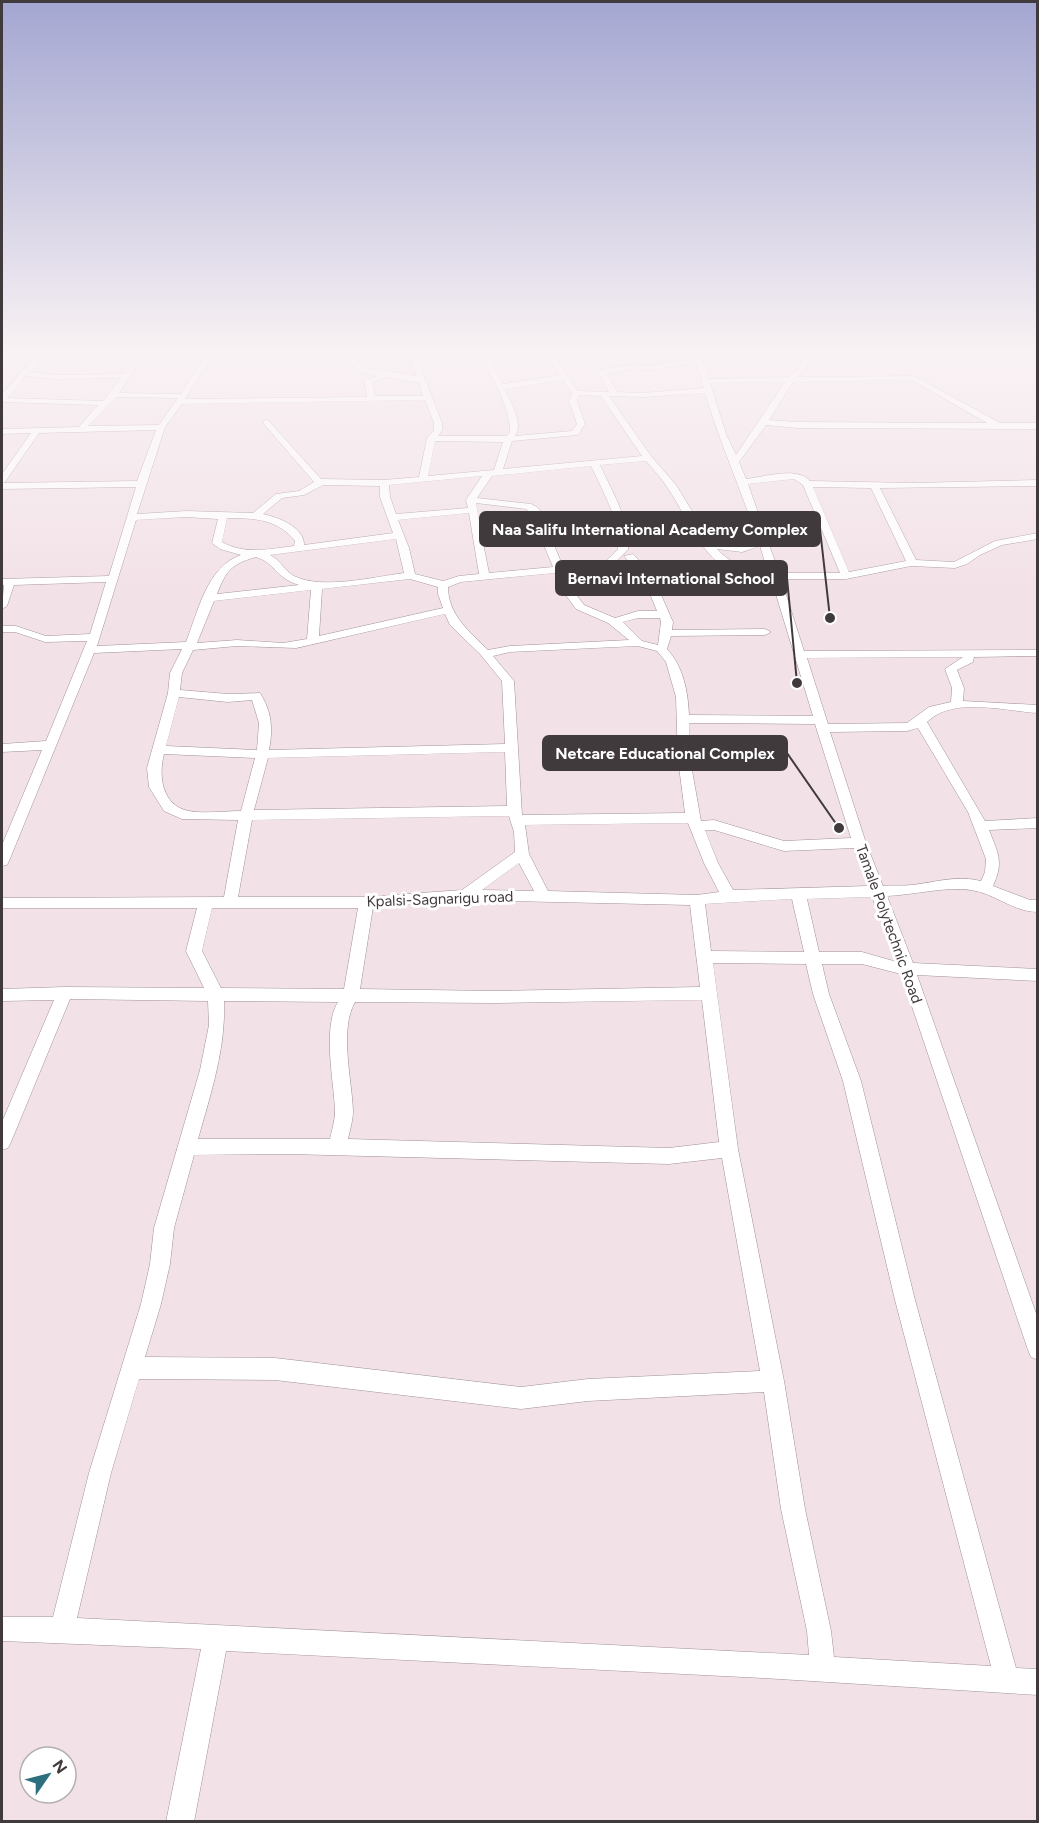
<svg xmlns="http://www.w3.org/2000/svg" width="1039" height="1823" viewBox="0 0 1039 1823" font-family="Figtree,sans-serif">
	<rect width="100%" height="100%" fill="#f2e1e7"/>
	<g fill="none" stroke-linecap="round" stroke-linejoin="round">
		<defs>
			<path id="minor" d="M39,352H47L30,372L56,375L124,374L130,363L144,352H152L136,366L119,393L181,394L207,352H215L185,399L367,397L364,381L377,376L356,371L345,354L347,352H355L353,354L362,367L416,376L412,361L414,352H420L421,358L567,352L553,355L578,391L609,392L599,374L601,369L631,365L651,366L695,358L693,352H722L702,357L709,379L788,377L798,369L806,352H814L805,370L797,377L914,376L1000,423H1038V429L797,428L766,425L739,462L746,479C764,477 797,466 810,481L914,483L1038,480V486L880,488L916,560L954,562L995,541L1038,533V539L1002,545L980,555L967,564L955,568L911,566L846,579H781L804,651L1038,650V656L974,657L973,662L957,670L964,688L963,701L1038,705V713C1004,711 953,696 927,722L985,821L1038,818V828L989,830C998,853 1004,862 993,886L1030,900H1038V912C1013,912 994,893 971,890C947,886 913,895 887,896L913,963L1038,969V981L917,975L1038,1319V1360L1031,1357L1028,1350L901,974L862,964H822L829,994L861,1081L915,1300L1016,1668L1038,1669V1695L763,1678L226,1651L194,1822H166L201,1649L2,1641V1617H53L89,1473L141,1304L150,1264L154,1228L200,1070L209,1025L208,1001L70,999L11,1142L8,1148L2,1150V1122L54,1000L2,1001V989L65,987L204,988L186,951L197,908H2V898L224,897L238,820L182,819L164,811L149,787L147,768L152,750L168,693L170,673L182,649L94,653L9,861L7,865L2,866V845L42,750L2,752V744L46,741L87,641L45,642L15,632H2V626H16L46,636L90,634L106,582L14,585L7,606L2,609L4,585H2V579L109,576L136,487L2,489V483L137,481L156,430L39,433L5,482L2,483V474L31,433L2,434V429L79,427L98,405L2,402V394ZM546,355L560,375L503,384L490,359ZM482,359C494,380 510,407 510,432L506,436H438L442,430V423L422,371L421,363ZM696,363L704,388L643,393L617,392L607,374L631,369L651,370ZM26,376L56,379L121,378L103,401L7,398ZM387,377L419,383L423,396H375L372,382ZM563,380L572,393L569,401L577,424L572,431L515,436C524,424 510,401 505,389ZM912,380L987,423L797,422L769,420L793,382ZM785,382L736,455L726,434L710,383ZM705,393C720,443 741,490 758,540L741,546L711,542L676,485L651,456L609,396L643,397ZM579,395L601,396L642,456L503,469L512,441L578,435L585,424L577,401ZM116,397L178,398L159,425L88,426ZM425,400L434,423V430L427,438L419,477L384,480L321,479L267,419L263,422L264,424L314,482L299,491L276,494L253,513L186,511L137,514L165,427L182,404ZM435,441L503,442L494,470L428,476ZM646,461C654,470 662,479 669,490C688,518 701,559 735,572L718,577L656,581L652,574L633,554L624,556L628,561L615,562L628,550C630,519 612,492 600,465ZM591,466C603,492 620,519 618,549L604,563L563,567L550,535L551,524L537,507L531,504L477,498L492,476ZM482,476L466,500L468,508L396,514L390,497L389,485ZM794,479L803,485L840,573H779L748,484ZM323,485L380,486V497L393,533L304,545C305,527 277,517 263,514L282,498L304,495ZM813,487L871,488L906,561L849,572ZM476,503L526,509L541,524L540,532L482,537ZM469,513L479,574L459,576L443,581L415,574L409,548L398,520ZM186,517L218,519L212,543L220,549L241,555C207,566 198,612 186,642L97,646L136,520ZM227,518C254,518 278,519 295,541L294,546C270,549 244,555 222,542ZM541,538L553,567L489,573L483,543ZM396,539L404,573C373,577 322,590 294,576C284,571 281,560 270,555ZM760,546L768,572C747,569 732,565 717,549L742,552ZM256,557C276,563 275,578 299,585L217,594C226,571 231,564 256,557ZM634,567L643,577L657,611H638L615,618L584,605L572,589L565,573ZM555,573L562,590L576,609L608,623L629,640L510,646L488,650C470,632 448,615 448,587L461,582ZM747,575L771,578L813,716L689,715C688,691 683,666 667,649L671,636L765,635L771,632L765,629L672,630L673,622L658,588L719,583ZM410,579L438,587V594L443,608L319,636L322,589ZM311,590L307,639L283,643L237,640L197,643L214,601ZM445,614L450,625L480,654L502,681L505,744L269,750C273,729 272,712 260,693L228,694L180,690L182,673L193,650L237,646L296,648ZM638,618H660L661,622L658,645L642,641L623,622ZM638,646L657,651L666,662L676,697L678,759L685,813L522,815L514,681L493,656L510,652ZM963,657L945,669L952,688L951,702L929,707L907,723L828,724L807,658ZM179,697L228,702L252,700L259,723L257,750L166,746ZM689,723L815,724L851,838L784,841L714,820L701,821L690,759ZM918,728L968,812L986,859L985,872L981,881C957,875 936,882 912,885C903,886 892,885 883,886L866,843L830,732L907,731ZM505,752L507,806L254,810L268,758ZM164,754L255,758L241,811C225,811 204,814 189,811C162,806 158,776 164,754ZM509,816L514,832L515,852L462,890L366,897H238L252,820ZM688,823L704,863L719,892L697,895L548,891L529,854L525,825ZM705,830H714L784,851L854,848L868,886L733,890L718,863ZM519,863L534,891L482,890ZM872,897L897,962L862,952H819L807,899ZM792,899L804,952L711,951L705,904ZM465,900L690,905L700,987L495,991L360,989L373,907ZM212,908H358L344,989L221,988L202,951ZM713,963L806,964L813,994L843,1081L895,1300L991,1666L834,1657L831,1631L805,1509L784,1381L738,1149ZM702,1000L719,1142L669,1148L348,1139C350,1130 353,1120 353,1111C352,1080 339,1030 355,1002L495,1003ZM224,1001L338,1002C322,1028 334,1081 335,1111C335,1120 332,1130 330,1139H198C211,1093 226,1048 224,1001ZM289,1154L669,1164L722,1158L760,1371L588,1379L521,1387L275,1358L145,1357L161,1304L170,1264L174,1228L194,1155ZM139,1379L275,1380L521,1409L588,1401L764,1392L781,1509L807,1631L809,1655L77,1618L111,1473Z
				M1019,352H1029L1038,355V360Z"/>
		</defs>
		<!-- minor casing -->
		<use href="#minor" stroke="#a19196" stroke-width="1"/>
		<!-- minor -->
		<use href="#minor" fill="#fff" fill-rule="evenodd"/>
	</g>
	<!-- sky -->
	<linearGradient id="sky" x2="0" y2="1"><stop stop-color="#a3a6d1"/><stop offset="0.58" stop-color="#f9f2f4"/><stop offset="1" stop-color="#f9f2f4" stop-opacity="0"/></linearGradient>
	<rect width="1039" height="607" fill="url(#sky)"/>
	<g text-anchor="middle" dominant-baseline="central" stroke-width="6" stroke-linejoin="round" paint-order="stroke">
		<!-- street labels -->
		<g font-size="15" fill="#413a3c" stroke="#fff">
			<text transform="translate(440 899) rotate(-2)">Kpalsi-Sagnarigu road</text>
			<text transform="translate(889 924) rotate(70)">Tamale Polytechnic Road</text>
		</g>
	</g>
	<!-- callouts -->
	<path fill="none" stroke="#413a3c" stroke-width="2" d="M830 618L820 529M797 683L787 578M839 828L787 753"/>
	<g fill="#413a3c" stroke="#fff" stroke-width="2">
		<circle cx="830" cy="618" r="6"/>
		<circle cx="797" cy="683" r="6"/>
		<circle cx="839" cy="828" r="6"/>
	</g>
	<g fill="#413a3c" stroke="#413a3c" stroke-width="2">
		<rect x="480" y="512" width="340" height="34" rx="6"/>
		<rect x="556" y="561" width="231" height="34" rx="6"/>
		<rect x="543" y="736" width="244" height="34" rx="6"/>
	</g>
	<g font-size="16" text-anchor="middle" font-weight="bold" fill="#fff">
		<text x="650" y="535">Naa Salifu International Academy Complex</text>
		<text x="671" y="584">Bernavi International School</text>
		<text x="665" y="759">Netcare Educational Complex</text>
	</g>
	<!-- border -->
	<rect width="1039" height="1823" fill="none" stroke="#413a3c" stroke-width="6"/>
	<!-- north arrow -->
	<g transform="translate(48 1775) rotate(55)"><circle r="28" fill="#ffffff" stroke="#b3b0b1" stroke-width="1.5"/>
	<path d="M0-4.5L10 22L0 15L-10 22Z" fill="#2c7080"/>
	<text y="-9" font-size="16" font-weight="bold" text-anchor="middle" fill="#413a3c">N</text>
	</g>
</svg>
